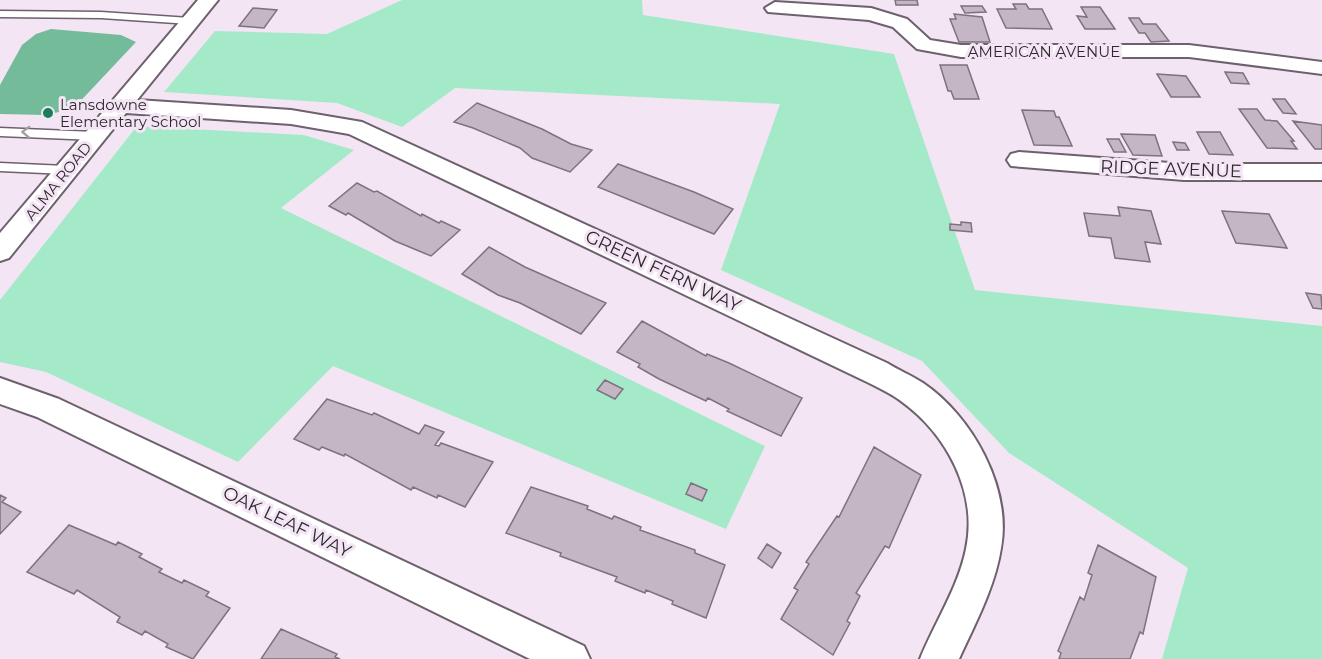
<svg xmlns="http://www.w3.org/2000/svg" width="1322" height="659" viewBox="0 0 1322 659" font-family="Montserrat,sans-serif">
	<rect width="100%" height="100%" fill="#f4e5f5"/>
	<!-- green -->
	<path fill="#a5eac8" d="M402,0H642L643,15L894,54L975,290L1322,326V659H1162L1188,568L1009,453L922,361L721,270L780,104L455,88L402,127L337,103L164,92L215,31L327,34Z
		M137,126L304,135L354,150L281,208L765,446L726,529L333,366L238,462L46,372L0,362V300Z"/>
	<!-- water -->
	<path fill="#74bb99" d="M51,29L121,35L136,42L73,109L45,115L0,114V85L22,45L36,34Z"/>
	<!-- building -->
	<path fill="#c4b6c5" stroke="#7e727f" stroke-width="1.5" d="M895,0H917L918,5H896Z
		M1013,4H1026L1029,9H1042L1052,29L1006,28L997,9H1016Z
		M961,6H982L986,12L965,13Z
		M1081,7H1100L1115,29H1085L1077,16L1087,17Z
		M253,8L277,10L264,28L239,26Z
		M954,14L982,17L990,42H959L950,19H956Z
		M1129,18H1139L1143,24H1156L1169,41L1151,42L1145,33H1139Z
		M940,65H967L979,99H954L951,91H948Z
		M1225,72L1243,73L1249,84L1231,83Z
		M1157,74L1186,76L1200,97H1171Z
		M1273,99H1285L1296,114L1283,113Z
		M477,103L542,129L571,144L592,150L570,172L532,158L520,148L473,128L454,122Z
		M1239,109H1257L1265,120L1277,121L1294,141H1291L1297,149L1267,148Z
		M1022,110L1054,111L1056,117H1059L1072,146L1034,145Z
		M1293,121L1322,125V149H1315Z
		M1197,132H1220L1233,155L1209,154Z
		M1121,134L1155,135L1162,156L1133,155Z
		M1107,139H1119L1126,152H1114Z
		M1173,142L1185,143L1189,150H1177Z
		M618,164L694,192L733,209L714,234L598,187Z
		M357,183L374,192L377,191L421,216L422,214L439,223L441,221L460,230L431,256L395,241L348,213L346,215L329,206Z
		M1118,207L1151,211L1161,244L1145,242L1150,262L1115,258L1111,238L1089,236L1084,213L1120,216Z
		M1222,211L1269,214L1287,248L1236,243Z
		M961,222L971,223L972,232L950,230V224L961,225Z
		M489,247L525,267L606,303L581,334L520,303L498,295L462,274Z
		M1306,293L1321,295L1322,309L1313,308Z
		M642,321L706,356L707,354L729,363L802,398L781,436L727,411L729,409L708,398L706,401L659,379L638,367L640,364L617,352Z
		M605,380L623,389L615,399L597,390Z
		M327,399L372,415L374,413L419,434L425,425L444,432L435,445L439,446L441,443L493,462L465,507L438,495L437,498L413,487L411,490L345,454L344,456L322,447L319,450L294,439Z
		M874,447L921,475L889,548L885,546L856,593L860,596L847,621L850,623L833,655L781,619L798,590L794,588L809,564L806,562L837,516L839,517Z
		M691,483L707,490L702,501L686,494Z
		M531,487L588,506L587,509L612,519L614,516L641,527L640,530L695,550V553L725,565L706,618L672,604L673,601L646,590L645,593L615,581L617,577L560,556L561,553L506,533Z
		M0,495L6,498L2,502L21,512L0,534Z
		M69,525L116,545L118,542L142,554L139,557L162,569L159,572L182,583L184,580L209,592L206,596L230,608L193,659L166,647L168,644L145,631L142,635L117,622L120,617L77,590L74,594L27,572Z
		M767,544L781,553L772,568L758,558Z
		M1098,545L1156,577L1143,634L1140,632L1130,659H1059L1061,653L1058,651L1080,597L1084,600L1092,575L1088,573Z
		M281,629L337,654L335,657L340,659H261Z"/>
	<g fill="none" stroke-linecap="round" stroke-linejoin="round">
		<defs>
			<path id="service" d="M0,11L101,12L190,18L195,21L190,24L101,18L0,17Z
				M0,128L95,132L101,136L95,140L0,136Z
				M0,163L66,166L72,170L66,174L0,171Z"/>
			<path id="minor" d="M198,0H218L137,100L291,110L362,122L887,363C898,370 911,375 923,383C972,416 1012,488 1001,548C995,587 975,624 959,659H920C935,622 958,588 966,549C978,493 947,434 901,401C890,393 877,387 865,381L349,134L291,124L126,113L9,258L0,261V233Z
				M775,2L871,8L907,19L930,40L961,45H1189L1322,62V74L1189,57H961L917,49L893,27L869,20L768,12L765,8Z
				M1019,152L1184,164H1322V180H1184L1011,166L1007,160L1011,154Z
				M0,378L59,399L584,646L590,659H530L37,417L0,404Z"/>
		</defs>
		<!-- service casing -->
		<use href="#service" stroke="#6d616e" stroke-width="3"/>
		<!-- minor casing -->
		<use href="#minor" stroke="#6d616e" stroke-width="4"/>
		<!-- service -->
		<use href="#service" fill="#fff" fill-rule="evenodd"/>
		<!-- minor -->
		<use href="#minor" fill="#fff" fill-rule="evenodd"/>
	</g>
	<!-- one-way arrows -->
	<defs><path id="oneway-chevron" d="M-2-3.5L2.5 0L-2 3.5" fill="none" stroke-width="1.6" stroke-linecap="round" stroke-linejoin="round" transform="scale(1.5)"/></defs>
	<use stroke="#a19fa1" href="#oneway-chevron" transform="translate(26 132) rotate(-178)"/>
	<!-- markers -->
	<circle fill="#187f5a" stroke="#f4e5f5" stroke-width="2" cx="48" cy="113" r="6"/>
	<g text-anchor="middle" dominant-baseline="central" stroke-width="6" stroke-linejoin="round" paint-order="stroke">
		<!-- far-street labels -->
		<g font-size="15" fill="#2e292e" stroke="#f4e5f5">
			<text x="1044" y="51">AMERICAN AVENUE</text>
			<text transform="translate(58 181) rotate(-51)">ALMA ROAD</text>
		</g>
		<!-- far-poi labels -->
		<g font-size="15" fill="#2e292e" stroke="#f4e5f5" text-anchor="start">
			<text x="60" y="104">Lansdowne<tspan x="60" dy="17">Elementary School</tspan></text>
		</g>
		<!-- street labels -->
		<g font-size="18" fill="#2e292e" stroke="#f4e5f5">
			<text transform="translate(1171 169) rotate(2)">RIDGE AVENUE</text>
			<text transform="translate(663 271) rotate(25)">GREEN FERN WAY</text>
			<text transform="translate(287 522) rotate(26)">OAK LEAF WAY</text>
		</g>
	</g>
</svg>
